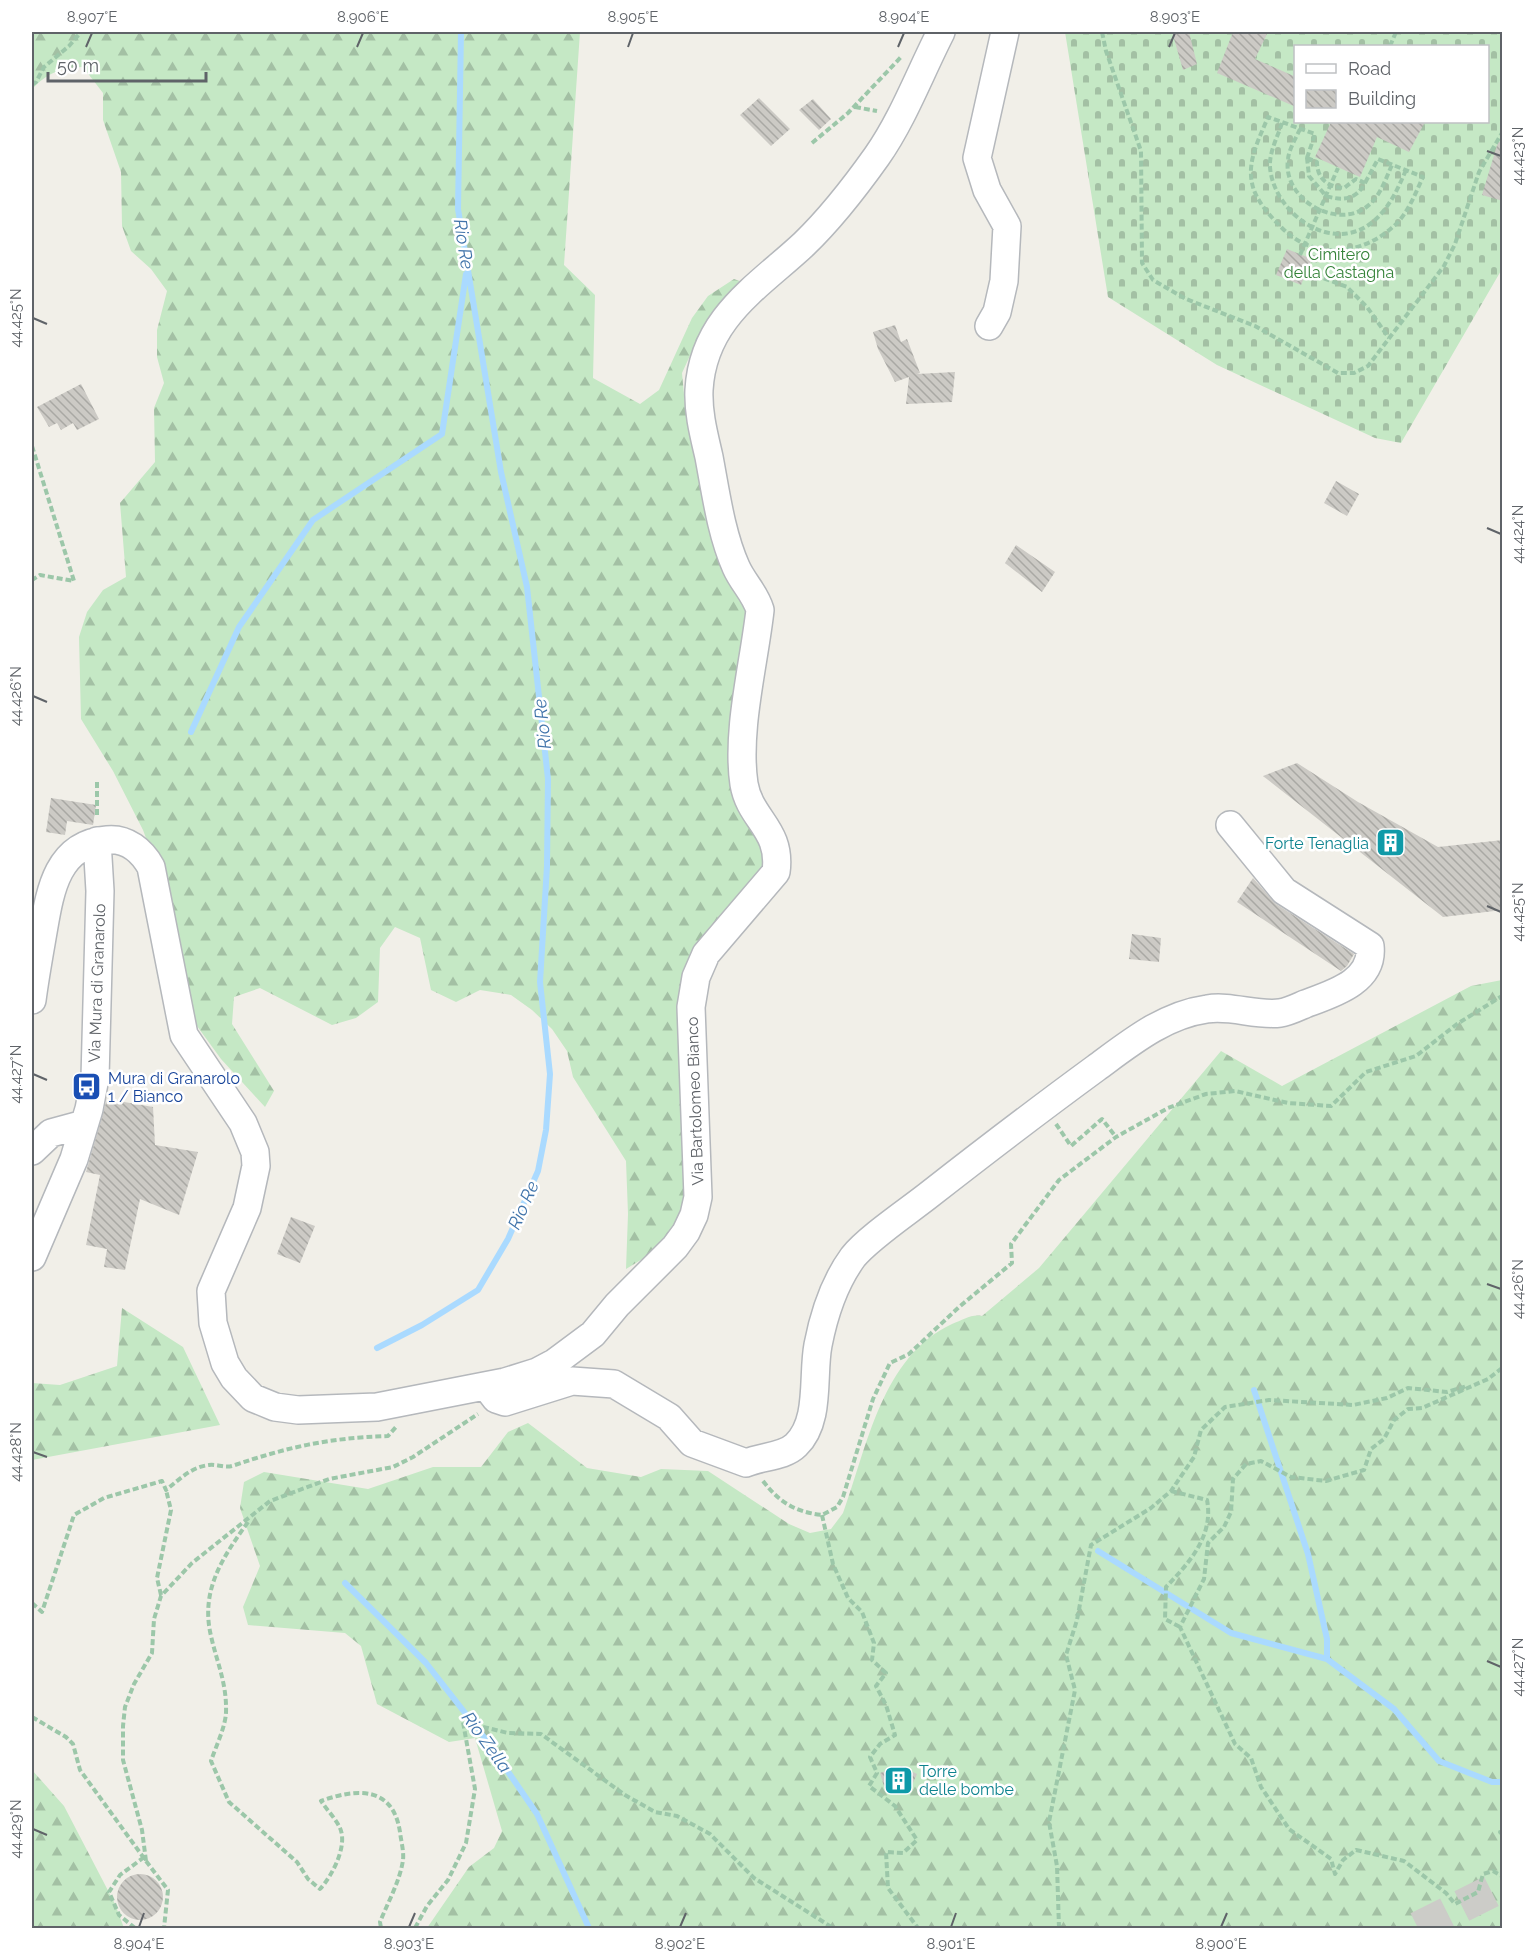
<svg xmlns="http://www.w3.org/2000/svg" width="1534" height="1960" viewBox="0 0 1534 1960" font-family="Raleway,sans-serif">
	<defs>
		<pattern id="forest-firs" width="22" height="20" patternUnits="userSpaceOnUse" patternTransform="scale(1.5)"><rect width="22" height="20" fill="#c5e8c5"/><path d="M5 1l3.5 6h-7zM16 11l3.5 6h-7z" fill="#a3c0a4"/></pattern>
		<pattern id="cemetery-stones" width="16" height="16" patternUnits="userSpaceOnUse" patternTransform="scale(1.5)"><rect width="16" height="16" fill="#c5e8c5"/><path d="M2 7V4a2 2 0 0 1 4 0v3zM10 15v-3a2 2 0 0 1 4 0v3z" fill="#a3c0a4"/></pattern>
		<pattern id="building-back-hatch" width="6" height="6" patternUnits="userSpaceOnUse" patternTransform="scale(1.5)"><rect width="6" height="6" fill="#cccac5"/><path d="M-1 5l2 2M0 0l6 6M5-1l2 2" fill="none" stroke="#a9a8a4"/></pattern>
	</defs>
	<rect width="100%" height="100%" fill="#f1efe8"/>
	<!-- forest -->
	<path fill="url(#forest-firs)" d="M32,32H580L564,265L595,295L593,378L640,404L659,390L692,318L708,296L734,279L748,284L704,325L682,373L685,405L703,491L750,611L733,763L766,855L757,879L700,941L688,1202L662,1247L626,1269L628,1214L626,1161L573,1077L567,1051L552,1029L532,1010L511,995L480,990L456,1002L431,990L420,938L395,927L380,948L378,1002L356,1018L332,1025L260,988L234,997L232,1024L274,1091L265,1107L221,1059L197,1026L182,983L170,903L143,830L113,771L81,719L79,637L87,612L103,590L126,577L120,503L155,462L154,408L164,383L157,357V330L167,291L151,269L131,251L122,226L121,172L103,120V93L83,67C59,68 48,73 32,89Z
		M1502,980V1928H427L469,1867L494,1848L502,1831L475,1738L449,1742L377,1704L361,1646L345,1633L248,1625L243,1607L260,1566L240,1508L244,1482L264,1472L368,1489L433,1467H481L508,1432L528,1423L587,1468L641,1477L661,1469L708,1471L789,1524L810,1533L831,1529L843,1513C867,1447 882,1356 952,1324C963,1320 971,1314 982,1316L1039,1268L1221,1051L1282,1086L1471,986Z
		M122,1308L183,1347L220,1425L32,1460V1383L60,1385L117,1366Z
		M32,1770L64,1806L115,1904L124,1928H32Z"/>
	<!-- cemetery -->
	<path fill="url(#cemetery-stones)" fill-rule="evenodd" d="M1065,32H1502V269L1401,443L1375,438L1217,365L1108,297ZM1296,46H1488V122H1296Z"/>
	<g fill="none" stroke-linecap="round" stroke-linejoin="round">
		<!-- stream -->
		<path stroke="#aadaff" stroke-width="6" d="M191,732L239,627L313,520L442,434L466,274
			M377,1348L422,1325L478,1290L508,1239L538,1171L546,1130L550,1074L540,982L547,866L548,779L527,587L501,472L458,209L461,32
			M1254,1390L1308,1554L1327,1639V1659L1394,1709L1439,1761L1492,1782H1502
			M1098,1551L1231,1633L1327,1659
			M345,1583L426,1663L487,1741L537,1814L589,1928"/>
	</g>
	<!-- building -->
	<path fill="url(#building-back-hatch)" d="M1172,32H1189L1197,64L1183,70Z
		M1233,32H1268L1255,59L1296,77V107L1217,73Z
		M759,98L790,129L771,146L740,115Z
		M813,99L831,119L819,130L799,110Z
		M1331,122H1425L1409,152L1377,137L1360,177L1315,157Z
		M1498,142H1503V201L1482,195Z
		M1287,249L1312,259L1301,285L1276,275Z
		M895,325L901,342L907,339L920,373L917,374L955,372L952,402L906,404L909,377L895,382L878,349L873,332Z
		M81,384L99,419L77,430L73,423L61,430L57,423L49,427L37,407Z
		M1336,481L1359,494L1347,516L1324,503Z
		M1016,545L1055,572L1042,592L1005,563Z
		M1297,763L1358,802L1438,847L1503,840V910L1443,917L1263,776Z
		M51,798L96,805L93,825L67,821L65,835L46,832Z
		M1253,878L1276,904L1354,954L1347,966L1341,971L1237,902Z
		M1132,934L1161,938L1159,962L1129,959Z
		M107,1099L153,1107L155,1145L198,1152L179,1215L140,1199L125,1270L104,1267L107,1249L86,1245L100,1175L86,1172Z
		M291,1217L315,1226L300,1263L277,1254Z
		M901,1766L917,1774L911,1787L897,1792L885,1790L880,1773Z
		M117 1897a23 23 0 1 1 46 0a23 23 0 1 1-46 0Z"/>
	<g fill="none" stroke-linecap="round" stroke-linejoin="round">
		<!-- highway-tunnel -->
		<path stroke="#ccccc8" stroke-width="33" stroke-dasharray="33 16" stroke-linecap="butt" d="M1418,1928L1502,1886"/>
		<defs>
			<path id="minor" d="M989,326L997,312L1004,281L1007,226L987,190L977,158L1005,32
				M32,1000C35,977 39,955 43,932C50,891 57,844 107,840C127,838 142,851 151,867L184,1035L243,1123L255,1152L256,1166L247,1208L211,1291L213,1323L225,1363L234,1378L253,1398L275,1407L298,1410L377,1407L505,1382L537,1372L554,1363L593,1334L617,1305L675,1247L686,1232L694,1215L698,1197L691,1007L696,977L706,954L776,872C782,829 750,820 744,784C736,731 754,664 760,610C755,593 743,583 736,567C721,533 716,494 709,457C704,435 698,413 699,390C703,318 758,287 804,244C831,218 855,187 877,156C903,119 920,73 941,32
				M32,1151L51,1133L84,1124
				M32,1257L74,1159L89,1109L95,1078L100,891L97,841
				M486,1386L496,1399L505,1402L572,1381L614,1384L669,1417L692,1443L746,1463C762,1456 784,1457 796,1445C821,1421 812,1376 818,1345C824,1314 834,1283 853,1257C868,1238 910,1210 930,1194C985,1151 1040,1109 1096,1068C1130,1043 1164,1015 1207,1009C1231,1005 1256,1016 1280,1013C1288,1012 1298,1007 1305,1004C1332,994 1374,982 1370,946L1284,891L1230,825"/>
		</defs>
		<!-- minor casing -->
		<use href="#minor" stroke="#b5b8bc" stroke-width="30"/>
		<!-- path -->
		<path stroke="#9cc7a9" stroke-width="4" stroke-dasharray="6 3" stroke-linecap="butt" d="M1102,32L1106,51L1141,151L1142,263L1153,280L1186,299L1255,326L1338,373H1354L1368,366L1444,266L1455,244L1479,172L1502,133
			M1390,46L1396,32
			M32,85L36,82L44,67L69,46L81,32
			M855,107L877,111
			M1282,123C1278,136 1269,152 1270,167C1273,210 1326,252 1367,226C1387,213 1397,191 1406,170
			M1300,129C1296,138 1289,149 1288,159C1282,198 1334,229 1365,208C1380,198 1385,180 1392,165
			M812,143L848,113L902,56
			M1307,158L1315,134L1268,117C1260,137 1247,160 1252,183C1255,200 1270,216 1282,228C1316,262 1367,255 1399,221C1410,208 1416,192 1423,177L1378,159L1365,183
			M1307,158L1317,162C1317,179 1328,187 1344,188L1356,179L1365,183C1356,200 1343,201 1326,196L1309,176Z
			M1300,255L1338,168
			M1307,272L1347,287L1367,307L1389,338
			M32,446L74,581L40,575L32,580
			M97,782V818
			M1056,1124L1071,1146L1102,1119L1116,1137
			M1502,1368L1488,1379L1422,1408L1408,1409L1394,1420L1384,1439L1371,1449L1364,1470L1326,1481L1291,1477L1261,1461L1246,1464L1233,1479L1231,1512L1224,1527L1208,1543L1204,1579L1180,1627L1235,1744L1251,1758L1261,1787L1289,1829L1331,1859L1335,1874L1343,1860L1356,1850L1404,1861L1446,1893L1455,1904L1478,1892L1483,1874L1493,1871L1502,1876
			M763,1481C779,1502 795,1512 822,1515L837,1507L843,1497L873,1399L890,1363L909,1354L959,1307L1012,1263L1011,1244L1059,1180L1116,1137L1168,1108L1206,1094L1235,1091L1288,1103L1331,1106L1366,1072L1416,1056L1457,1024L1502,996
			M1171,1491L1207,1500C1214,1536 1189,1563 1166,1587L1165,1619L1180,1627
			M822,1515L833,1564L848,1598L862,1612L874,1643L872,1660L886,1673L876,1686L886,1705L895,1735L880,1744L870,1757L877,1773L869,1786L895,1806L917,1840L903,1853L886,1852L888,1888L918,1928
			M248,1522C223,1557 200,1590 211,1636C217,1663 227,1683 226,1713C225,1728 216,1746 211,1761L229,1802L297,1862L308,1879L320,1889C332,1876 348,1846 340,1828C336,1819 327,1810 321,1801C357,1788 393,1786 400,1832C401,1841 404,1851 403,1860C400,1881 388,1902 380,1922L381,1928
			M161,1595L157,1578L171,1510L166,1490
			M32,1603L42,1612L74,1515L104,1498L162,1481L166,1490C180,1479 191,1467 209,1465C217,1464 224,1468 232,1466C288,1447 328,1438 388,1436L396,1427
			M32,1717L66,1737L73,1744L80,1770L146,1861L142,1830L123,1760V1726L125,1707L134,1684L152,1653L154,1619L161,1596L192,1563L270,1501L329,1479L393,1467L413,1457L478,1414
			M1502,1832H1500L1502,1834
			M146,1861L168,1890L164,1928
			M135,1928L119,1915L109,1892L120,1875L143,1858
			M415,1928L427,1906L448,1880L466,1843L475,1789L463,1722L508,1733L541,1734L625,1795L655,1812L677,1816L710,1834L754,1878L833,1928
			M1059,1928L1057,1866L1049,1822L1075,1690L1066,1655L1077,1620L1091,1545L1151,1508L1171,1491L1194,1457L1201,1430L1225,1407L1269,1400L1353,1405L1387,1398L1408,1388L1447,1392L1467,1386"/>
		<!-- minor -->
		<use href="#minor" stroke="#fff" stroke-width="27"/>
	</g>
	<!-- ticks -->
	<path fill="none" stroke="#5f6368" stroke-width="2" d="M86,47L92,33M357,47L363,33M628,47L633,33M898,47L904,33M1169,47L1175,33M1487,151L1501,156M33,318L47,324M1487,528L1501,534M33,696L47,702M1487,906L1501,912M33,1074L47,1080M1487,1284L1501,1289M33,1452L47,1457M1487,1661L1501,1667M33,1829L47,1835M139,1927L144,1913M409,1927L415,1913M680,1927L686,1913M951,1927L956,1913M1221,1927L1227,1913"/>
	<!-- icons -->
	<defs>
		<symbol id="building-square" viewBox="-11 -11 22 22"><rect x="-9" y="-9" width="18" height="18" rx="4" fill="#0f9aa8" stroke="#fff"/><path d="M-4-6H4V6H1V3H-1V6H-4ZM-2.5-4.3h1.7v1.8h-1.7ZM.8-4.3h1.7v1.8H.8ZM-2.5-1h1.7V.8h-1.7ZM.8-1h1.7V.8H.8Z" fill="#fff"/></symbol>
		<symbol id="bus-square" viewBox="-11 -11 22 22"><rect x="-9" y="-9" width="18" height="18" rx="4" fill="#1a4fb4" stroke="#fff"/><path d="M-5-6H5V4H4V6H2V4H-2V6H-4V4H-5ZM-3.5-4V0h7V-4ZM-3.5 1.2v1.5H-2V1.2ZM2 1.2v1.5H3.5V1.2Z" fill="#fff"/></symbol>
	</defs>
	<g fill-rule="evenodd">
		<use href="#building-square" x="1374" y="826" width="33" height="33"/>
		<use href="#bus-square" x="70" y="1070" width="33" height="33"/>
		<use href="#building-square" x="882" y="1764" width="33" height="33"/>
	</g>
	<g text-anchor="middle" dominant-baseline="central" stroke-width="5" stroke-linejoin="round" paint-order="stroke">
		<!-- park labels -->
		<g font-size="16" fill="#348238" stroke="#fff">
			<text x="1339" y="254">Cimitero<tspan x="1339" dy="18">della Castagna</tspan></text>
		</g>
		<!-- culture labels -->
		<g font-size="16" fill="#0d838f" stroke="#fff" text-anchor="end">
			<text x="1369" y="843">Forte Tenaglia</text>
			<text x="919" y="1771" text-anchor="start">Torre<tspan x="919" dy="18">delle bombe</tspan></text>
		</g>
		<!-- street labels -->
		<g font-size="16" fill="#5f6368" stroke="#fff">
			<text transform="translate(97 983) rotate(-88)">Via Mura di Granarolo</text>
			<text transform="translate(695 1101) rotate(-92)">Via Bartolomeo Bianco</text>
		</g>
		<!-- transit labels -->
		<g font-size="16" fill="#164399" stroke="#fff" text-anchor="start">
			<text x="108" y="1078">Mura di Granarolo<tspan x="108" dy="18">1 / Bianco</tspan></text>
		</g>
		<!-- water labels -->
		<g font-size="18" font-style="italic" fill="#4174aa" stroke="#fff">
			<text transform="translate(464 244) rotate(81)">Rio Re</text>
			<text transform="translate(542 724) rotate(-96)">Rio Re</text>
			<text transform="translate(523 1205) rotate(-66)">Rio Re</text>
			<text transform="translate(487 1742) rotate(54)">Rio Zella</text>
		</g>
	</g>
	<!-- border -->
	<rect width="1534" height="1960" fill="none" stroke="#ffffff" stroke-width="66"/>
	<!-- legend -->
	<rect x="1294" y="45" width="195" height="78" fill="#ffffff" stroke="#bfc1c3" stroke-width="1.5"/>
	<rect x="1306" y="64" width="30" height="9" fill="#ffffff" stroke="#bfc1c3" stroke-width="1.5"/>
	<text x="1348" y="75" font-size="18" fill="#5f6368">Road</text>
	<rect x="1306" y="90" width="30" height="18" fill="url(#building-back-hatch)" stroke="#bfc1c3" stroke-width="1.5"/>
	<text x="1348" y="105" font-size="18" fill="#5f6368">Building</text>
	<!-- scale -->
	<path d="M48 72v9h158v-9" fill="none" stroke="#5f6368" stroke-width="3"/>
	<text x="57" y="72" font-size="18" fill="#5f6368" stroke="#ffffff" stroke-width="4.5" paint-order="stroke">50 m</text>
	<rect x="33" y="33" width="1468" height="1894" fill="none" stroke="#5f6368" stroke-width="2"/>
	<g font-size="15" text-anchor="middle" fill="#5f6368">
		<text x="92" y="22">8.907°E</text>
		<text x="363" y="22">8.906°E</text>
		<text x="633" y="22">8.905°E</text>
		<text x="904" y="22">8.904°E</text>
		<text x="1175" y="22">8.903°E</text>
		<text transform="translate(1518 156) rotate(-90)" y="5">44.423°N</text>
		<text transform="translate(16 318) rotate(-90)" y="5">44.425°N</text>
		<text transform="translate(1518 534) rotate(-90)" y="5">44.424°N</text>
		<text transform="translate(16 696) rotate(-90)" y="5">44.426°N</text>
		<text transform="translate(1518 912) rotate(-90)" y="5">44.425°N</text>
		<text transform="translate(16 1074) rotate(-90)" y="5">44.427°N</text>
		<text transform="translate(1518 1289) rotate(-90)" y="5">44.426°N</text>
		<text transform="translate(16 1452) rotate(-90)" y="5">44.428°N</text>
		<text transform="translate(1518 1667) rotate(-90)" y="5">44.427°N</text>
		<text transform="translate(16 1829) rotate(-90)" y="5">44.429°N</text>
		<text x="139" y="1949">8.904°E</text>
		<text x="409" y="1949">8.903°E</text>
		<text x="680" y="1949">8.902°E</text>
		<text x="951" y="1949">8.901°E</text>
		<text x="1221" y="1949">8.900°E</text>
	</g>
</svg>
